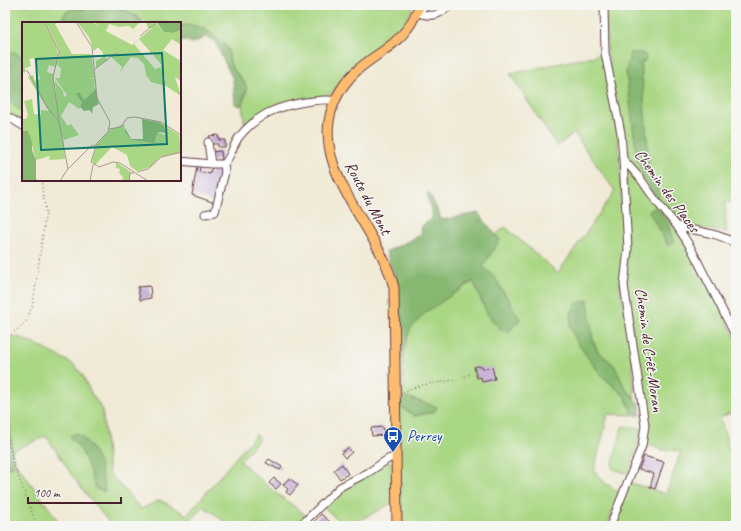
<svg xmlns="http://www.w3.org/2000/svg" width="741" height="531" viewBox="0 0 741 531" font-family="Caveat,sans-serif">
	<rect width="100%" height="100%" fill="#f6f6f2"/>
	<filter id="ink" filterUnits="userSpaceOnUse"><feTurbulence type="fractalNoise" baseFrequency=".025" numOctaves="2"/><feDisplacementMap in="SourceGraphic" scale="8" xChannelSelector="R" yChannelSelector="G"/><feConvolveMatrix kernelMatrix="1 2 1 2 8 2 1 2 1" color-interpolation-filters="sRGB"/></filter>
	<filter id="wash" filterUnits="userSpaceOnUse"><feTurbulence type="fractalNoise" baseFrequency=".012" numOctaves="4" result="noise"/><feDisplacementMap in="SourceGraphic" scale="16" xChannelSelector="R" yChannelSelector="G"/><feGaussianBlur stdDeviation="0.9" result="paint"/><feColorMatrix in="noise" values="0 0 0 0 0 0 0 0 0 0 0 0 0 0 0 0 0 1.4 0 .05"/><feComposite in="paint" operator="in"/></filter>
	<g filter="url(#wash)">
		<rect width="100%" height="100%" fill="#f0ead6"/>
		<!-- green -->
		<path fill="#aad784" stroke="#7a7b58" d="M5,5H414C408,17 402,29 391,38C378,49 362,57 349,69C341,77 338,89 328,96C296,102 269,103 245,127L242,104L247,92L245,83L231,66L228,50L203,28L192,25L180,26V23H144C137,16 128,10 118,7C111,5 106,8 99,9C85,10 65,1 61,23H23V58L16,53L8,52L5,54Z
			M606,5H736V203L725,202L726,232L681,226L675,221L626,158L607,52Z
			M603,54L618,133L625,248L620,286L631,341L635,398L625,388L614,365L598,352L593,341L592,332L571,313L616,388L625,396L633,415L608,414L594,471L606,484L617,490L619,496L607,526H401L399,406L415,416L437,407L403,396C403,378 401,344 410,329C421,309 455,294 474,281L483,305L495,278L483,266L499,240L496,235L505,227L558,273L615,191L574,133L557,146L510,74Z
			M5,89L13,104L23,111V124L5,113Z
			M626,165L677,230L692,253L736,339V411L720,417L736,475V526H612L628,482L666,494L681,451L662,450L645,442L649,424L636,353L626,282Z
			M5,337L21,338L40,346L73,364L82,374L91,393L102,409L109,473L141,509L160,500L187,515L256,434L260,438L240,461L272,490L307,516L298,526H231L203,506L185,526H112L78,484L46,436L12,451L9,417L5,406Z
			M625,426L640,428L642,432L629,471L626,473L613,469L612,467L622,427Z
			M5,450L7,468L13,467L12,458L62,526H5Z
			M390,461L392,464V503L349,526H336L340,522L323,506L338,491Z"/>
		<!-- forest -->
		<path fill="#87b872" stroke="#686c4e" d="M113,6L131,13L144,23H61L63,16L72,8L100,9Z
			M186,25H192L208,31L225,45L228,50L231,66L247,87L242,104L240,106L235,104L233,79L215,42L211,39L205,37L193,43L180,39V26Z
			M8,52H14L23,58V111C0,104 5,72 5,54Z
			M630,53H642L646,56L645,61L641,63L650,177L659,190L658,202L645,182L637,157L626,72Z
			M429,193L442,220L478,213L500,240L483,266L495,278L520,319L508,333C487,325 482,299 473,281L426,312L410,329L402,359H400L398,297L395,276L386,252L421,235L422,226L433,217L427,196Z
			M656,207L667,222L674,243L668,246L649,211Z
			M588,300L593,341L598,352L614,365L625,388L640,405V415H633L625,396L601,375L578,344L570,327L571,313L576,304Z
			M403,396L437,407L434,412L415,416L399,406Z
			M5,406L9,417L13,467L7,468L5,450Z
			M77,433C96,447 102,469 105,491L96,489C91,476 83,445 71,439V435Z"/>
		<g id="blocks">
			<!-- building -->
			<path fill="#c4add4" d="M218,135L219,140H225V147H218V144H210L209,136Z
				M221,151L222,160L212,161L211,152Z
				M197,166L200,167L199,172L210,174L212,166L223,168L215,203L192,195Z
				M150,286L151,298L140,300L138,287Z
				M479,366L480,367H483L484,369L492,367L495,379L482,382L481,377L477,378L474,367Z
				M383,427L384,435L372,436L371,428Z
				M348,448L352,452L345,458L341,453Z
				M644,456L664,462L655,489L650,487L654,474L639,469Z
				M269,459L282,467L280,470L266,463Z
				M342,464L348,474L340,479L334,470Z
				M274,478L281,484L276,489L269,483Z
				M289,478L298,485L290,495L286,492L288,489L283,485Z
				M321,514L330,522L326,526H316L313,523Z"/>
		</g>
	</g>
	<g filter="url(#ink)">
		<use href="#blocks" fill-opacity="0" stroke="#633d45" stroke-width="1"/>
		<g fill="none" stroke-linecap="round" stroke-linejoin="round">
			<defs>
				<path id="minor" d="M604,5L605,53L621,133L623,159L640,178L656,201L677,226L691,248L736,337
					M416,12C431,18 439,16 450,5
					M417,12L427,5
					M5,115L23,126
					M208,142L211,164
					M180,161L211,164H224C231,157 233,145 239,137C258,114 276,107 305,102C316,101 325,98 335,101
					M205,214L215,212L225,172L224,164
					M677,226C697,232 718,232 736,244
					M300,526L340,487L369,472L388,459L396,456
					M610,526L642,446L645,425L624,285L628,249L623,159"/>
				<path id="major" d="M397,526L394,288C379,222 293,158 344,85C361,60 390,52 407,29C413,22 416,13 420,5"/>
			</defs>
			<!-- minor casing -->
			<use href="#minor" stroke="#633d45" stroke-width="9"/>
			<!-- major casing -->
			<use href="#major" stroke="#633d45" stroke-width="11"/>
			<!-- path -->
			<path stroke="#633d45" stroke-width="1" stroke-dasharray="1 3" stroke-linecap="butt" d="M5,340L26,322L33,304L46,212L42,189L43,180
				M403,392C426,380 451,385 472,373
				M5,427L14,465L37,526"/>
			<!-- minor -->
			<use href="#minor" stroke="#fff" stroke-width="7"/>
			<!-- major -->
			<use href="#major" stroke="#fdbc6f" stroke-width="9"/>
		</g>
	</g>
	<!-- icons -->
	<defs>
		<symbol id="bus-pin" viewBox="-11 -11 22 30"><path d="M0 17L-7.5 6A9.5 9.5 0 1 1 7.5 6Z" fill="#1a4fb4" stroke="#f6f6f2"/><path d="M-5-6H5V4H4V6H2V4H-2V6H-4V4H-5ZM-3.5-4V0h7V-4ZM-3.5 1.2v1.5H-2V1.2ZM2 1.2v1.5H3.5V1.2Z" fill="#fff"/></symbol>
	</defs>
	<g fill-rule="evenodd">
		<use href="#bus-pin" x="382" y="425" width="22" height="30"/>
	</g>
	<g text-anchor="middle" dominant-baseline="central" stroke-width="3" stroke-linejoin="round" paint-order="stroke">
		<!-- street labels -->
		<g font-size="16" fill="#4a1f2b" stroke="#f6f6f2">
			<text transform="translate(667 191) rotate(54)">Chemin des Places</text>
			<text transform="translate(368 198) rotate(62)">Route du Mont</text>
			<text transform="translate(649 350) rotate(82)">Chemin de Crêt-Moran</text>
		</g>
		<!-- transit labels -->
		<g font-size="16" fill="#164399" stroke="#f6f6f2" text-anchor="start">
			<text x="407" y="436">Perrey</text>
		</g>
	</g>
	<!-- overview -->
	<g transform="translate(22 22)">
		<rect width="159" height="159" fill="#f0ead6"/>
		<path d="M0,0H23L34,24L36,33L34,45L27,43L25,50L31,52L35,85L33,59L41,69L42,75L45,73L33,56H38L39,47L35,42L37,35V28L24,0H36L33,2L50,32H69L73,56H67L73,57L72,69L62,78L55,69L60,80L58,86L57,87L47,80L39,94L46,104L49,102L57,113L42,118L41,115L43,137L27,138L28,134L14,138L6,109H0V97H4L6,93L2,79L10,77L12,92L19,93V88L27,89L6,55L11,53L13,59L18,57L12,36L7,37L9,44L3,46L4,50L0,51ZM55,0H71L76,4L73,0H118L111,7L107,4L97,5L87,2L84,9L110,23L130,6H126L124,0L135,2L131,5L135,2L142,10L152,11L158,8L159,3V23L150,17L141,28L159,39H157L159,41V59L153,55L159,74L144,64L129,60L124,53L122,42L116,36L109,35L98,50L100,45L86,32L83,35L86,38L74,46V39L81,35V31L76,25L72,29L67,15ZM117,17L139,42L143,56V61L139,45L133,47L112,22ZM136,99L157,113L159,131L137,136L129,145L115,149L108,144L105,133L90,125L72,144L70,136L76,121L88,108L102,102L103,110L109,118L132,121L136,110L142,113L145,110ZM94,140L109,150L107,159H100L101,155L97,151L98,147L94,146Z" fill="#aad784" fill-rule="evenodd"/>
		<path d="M158,0V8L152,11L142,10L135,1ZM73,64L77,82L71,85L70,92L68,88L62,89L58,85L60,80L54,72L57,70L62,78L72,69ZM120,97L136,100L142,104L144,111L136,110L132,121L109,118L103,110V106L109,117H121ZM0,109H6L10,120V128L14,138V157L16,159H0Z" fill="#87b872"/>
		<path fill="none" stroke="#ae9992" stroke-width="1" d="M23,0L37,30L31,55L37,99M54,0L70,25L75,76L88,100L86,110L75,121L69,140L77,145L91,140L98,141L126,159M118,14L135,0M73,47L92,32H96M5,48L25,85L37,100L46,147M87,107L99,105L105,96L113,95L139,100L159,113M115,150L126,147L139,135L159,130M38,159L45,148L69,124L74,123M68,159L71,143M107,159L108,151H112"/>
		<path fill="#0f766e" fill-opacity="0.15" stroke="#0f766e" stroke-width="2" d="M140,31L145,122L19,128L14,37Z"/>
		<rect width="159" height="159" fill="none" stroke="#4a1f2b" stroke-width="2"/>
	</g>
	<!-- margin -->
	<rect width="741" height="531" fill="none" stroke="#f6f6f2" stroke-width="20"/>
	<!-- scale -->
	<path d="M28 497v6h93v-6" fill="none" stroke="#4a1f2b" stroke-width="2"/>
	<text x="34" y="497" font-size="12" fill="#4a1f2b" stroke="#f6f6f2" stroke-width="3" paint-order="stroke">100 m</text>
</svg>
